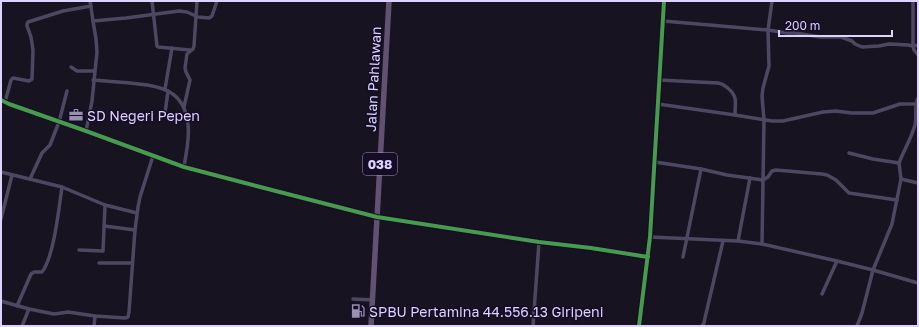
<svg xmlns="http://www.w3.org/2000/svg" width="919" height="327" font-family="'Golos Text',sans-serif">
<rect width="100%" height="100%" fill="#171320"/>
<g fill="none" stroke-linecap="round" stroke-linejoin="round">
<g stroke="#4d4861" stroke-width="3.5">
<polyline points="152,1 157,46 158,47 190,50"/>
<polyline points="772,1 768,30 787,33 795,33 820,37 841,37 852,41 855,44 862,47 879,46 889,44 908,45 913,46 918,45"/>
<polyline points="913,1 913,46 914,50 918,55"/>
<polyline points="93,21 126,18 179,11 187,12 198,17 209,18 212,16 217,1"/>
<polyline points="663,21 768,30 769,66 763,88 762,96 764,120 762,244"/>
<polyline points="71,67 77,71 94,71"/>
<path d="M93,80C106,81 118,82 130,83C160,86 184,89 188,124C190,138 186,153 184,167"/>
<path d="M659,80L718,83C724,84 733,91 735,98C736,103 735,109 735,115"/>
<polyline points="165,89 172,48"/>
<polyline points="1,100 9,104 86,131 184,167 268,189 377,217 539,242 591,248 648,257"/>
<polyline points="5,102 11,80 13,78 29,81 32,79 33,50 31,37 27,26 27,24 28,22 63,11 91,6"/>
<polyline points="658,104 735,115 772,121 783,121 823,112 836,111 851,113 873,113 900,104 916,104"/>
<polyline points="184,107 190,80 186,72 185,68 187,54 193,49 194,46 197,1"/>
<polyline points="165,113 168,91"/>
<polyline points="86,131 92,101 97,52 96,39 93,21 90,1"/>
<path d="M849,153L873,159L899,163C904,150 911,139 915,125C917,116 914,106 918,98"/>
<polyline points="655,162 701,169"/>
<polyline points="1,172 62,187 105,205 103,251 79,250"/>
<polyline points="30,179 42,153 50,145 59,122 67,91"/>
<polyline points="901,179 918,183"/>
<polyline points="105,205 137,213"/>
<polyline points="1,219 12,175"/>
<polyline points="104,226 135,230"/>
<polyline points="650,237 738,241 762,244 837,261 873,270 918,283"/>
<polyline points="738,241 750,178"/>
<polyline points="683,257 701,169 727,175 763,180 768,177 772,171 776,170 822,174 827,175 836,180 849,193 897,200"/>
<polyline points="99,263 132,263"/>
<polyline points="822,294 837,261"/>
<polyline points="353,299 373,300"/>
<polyline points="1,301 29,309 54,314 68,312 95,316 125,318 128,317 129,312 135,230 138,207 140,197 153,156"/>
<path d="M17,306L31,274L34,272H42C54,257 59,207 62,187"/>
<polyline points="22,326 29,309"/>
<polyline points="94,326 95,316"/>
<polyline points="533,326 539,242"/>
<polyline points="639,326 650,237 664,1"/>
<polyline points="702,326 704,323 705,318 723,241"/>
<polyline points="857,326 862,313 873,270 892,224 901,179 899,163"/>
</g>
<polyline stroke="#625272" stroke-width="5.5" points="371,326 389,1"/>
<defs>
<g id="cycleway">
<polyline points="1,100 9,104 86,131 184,167 268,189 377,217 539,242 591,248 648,257"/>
<polyline points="639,326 650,237 664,1"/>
</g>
</defs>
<use href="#cycleway" stroke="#150d26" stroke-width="6"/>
<use href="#cycleway" stroke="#469c4c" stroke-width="4"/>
</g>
<defs>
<symbol id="office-bare" viewBox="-9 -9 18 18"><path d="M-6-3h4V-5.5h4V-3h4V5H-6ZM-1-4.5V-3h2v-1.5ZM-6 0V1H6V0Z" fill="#988fb1" stroke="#150d26" stroke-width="2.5" paint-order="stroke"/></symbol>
<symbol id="fuel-bare" viewBox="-9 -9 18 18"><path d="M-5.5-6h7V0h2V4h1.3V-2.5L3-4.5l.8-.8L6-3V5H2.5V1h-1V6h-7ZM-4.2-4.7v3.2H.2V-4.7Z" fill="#988fb1" stroke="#150d26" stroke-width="2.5" paint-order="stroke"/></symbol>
</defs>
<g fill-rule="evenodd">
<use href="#office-bare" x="66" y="105" width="20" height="20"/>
<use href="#fuel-bare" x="348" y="301" width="20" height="20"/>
</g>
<g text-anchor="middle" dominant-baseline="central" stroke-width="3" stroke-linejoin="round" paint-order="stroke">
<rect fill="#150d26" stroke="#a297be" stroke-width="1" x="363" y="153" width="34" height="22" rx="3"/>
<g font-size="13" font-weight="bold" fill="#ded2ff">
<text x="380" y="164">038</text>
</g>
<g font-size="14" fill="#ded2ff" stroke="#150d26">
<text transform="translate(373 79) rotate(-87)">Jalan Pahlawan</text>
</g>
<g font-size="14" fill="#ded2ff" stroke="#150d26" text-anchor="start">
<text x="87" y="115">SD Negeri Pepen</text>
<text x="369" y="311">SPBU Pertamina 44.556.13 Giripeni</text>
</g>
</g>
<rect width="919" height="327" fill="none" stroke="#ded2ff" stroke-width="4"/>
<path d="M779 30v6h113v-6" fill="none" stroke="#ded2ff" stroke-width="2"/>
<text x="785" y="30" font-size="12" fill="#ded2ff" stroke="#150d26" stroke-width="3" paint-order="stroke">200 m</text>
</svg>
